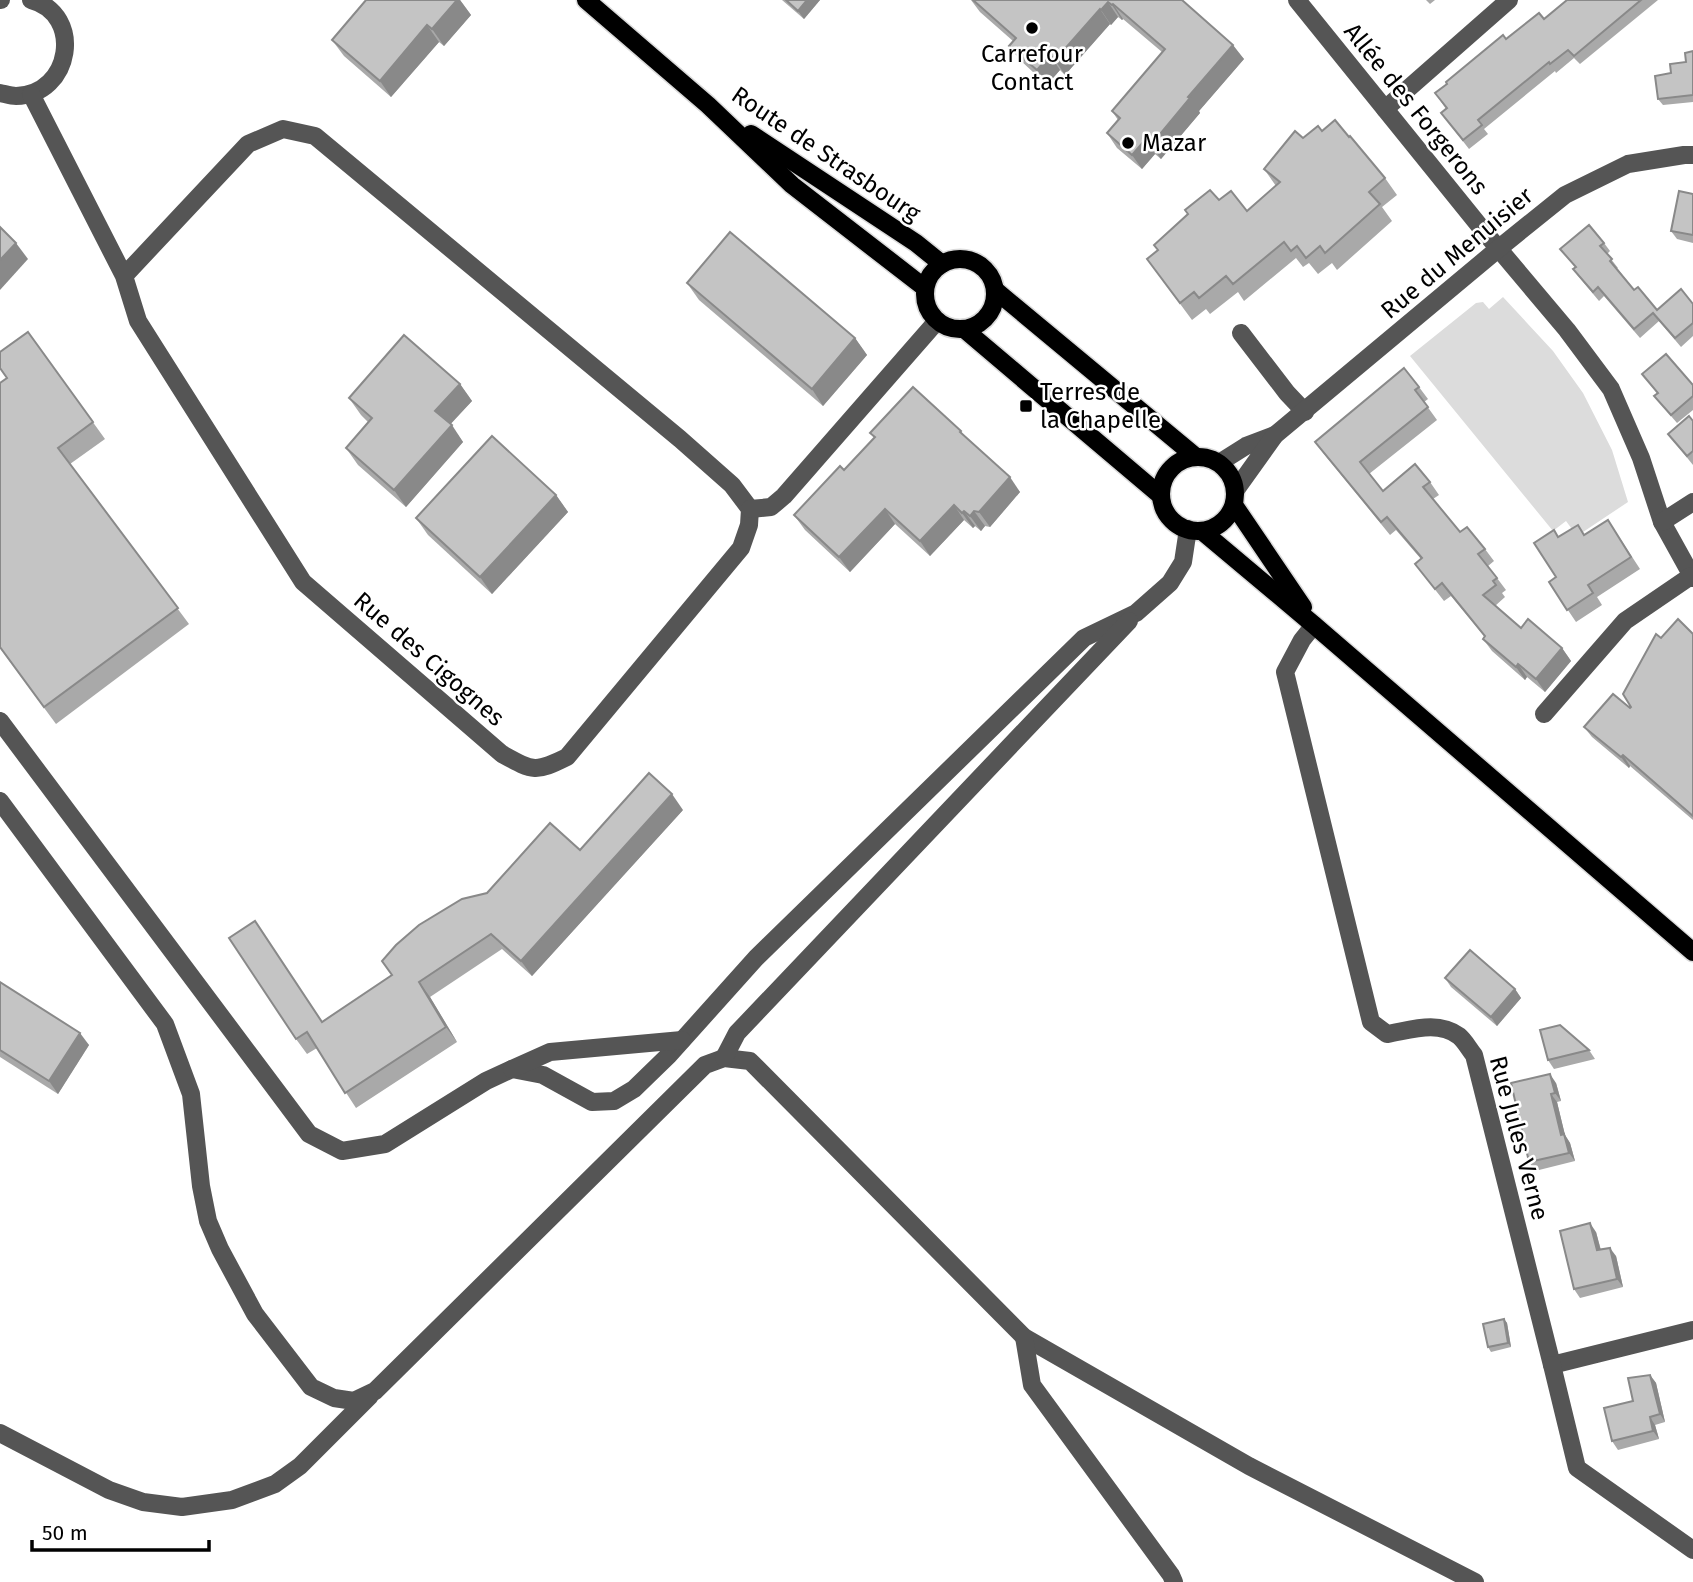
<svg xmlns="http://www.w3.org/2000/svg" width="1693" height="1582" font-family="'Fira Sans',sans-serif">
<rect width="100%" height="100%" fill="#fff"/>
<polygon fill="#dcdcdc" points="1503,297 1553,351 1583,393 1612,450 1628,502 1577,536 1566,521 1553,531 1410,356 1476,303 1483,302 1489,309"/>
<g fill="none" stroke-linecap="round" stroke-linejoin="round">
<defs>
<g id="major">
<polyline points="586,0 708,105 792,185 925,288"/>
<polyline points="751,134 916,243 942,264"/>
<circle cx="960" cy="294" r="35"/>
<polyline points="995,290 1196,457"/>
<polyline points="964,329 1161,496"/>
<circle cx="1198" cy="494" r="37"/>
<polyline points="1234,505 1303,607"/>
<polyline points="1202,531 1314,625 1693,952"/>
</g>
</defs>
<use href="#major" stroke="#dbdbdb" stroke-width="21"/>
<g stroke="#555" stroke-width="18">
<polyline points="0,0 1,0"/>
<polyline points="1297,0 1482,229 1567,330 1611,389 1641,458 1662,522 1693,578"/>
<path d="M0,93C5,94 11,96 16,96C72,95 84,14 31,0"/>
<path d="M31,94L124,276L138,321L303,582L502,754C533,771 535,773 567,757L741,548L749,525L750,509L732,485L680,439L315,136L283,129L248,144L124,276"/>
<polyline points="1385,109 1509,0"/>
<polyline points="1241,333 1287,393 1305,412"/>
<polyline points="1219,463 1246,446 1275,435"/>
<polyline points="1235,491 1275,435 1498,249 1565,195 1628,164 1684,155 1693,155"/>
<polyline points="750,509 771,507 784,496 937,321"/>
<polyline points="1662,522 1693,502"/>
<path d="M1314,625L1302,640L1285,672L1371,1022L1387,1034C1411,1030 1438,1020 1459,1036C1465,1041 1469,1049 1474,1055L1552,1365L1693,1330"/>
<polyline points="1544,714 1625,621 1691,576"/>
<polyline points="0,721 309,1134 342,1151 385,1144 486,1081 512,1069 543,1075 592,1102 614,1101 634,1089 669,1055 756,958 1084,638 1136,613 1170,583 1183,562 1188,529"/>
<polyline points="0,801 165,1024 191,1094 201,1186 208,1221 220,1249 255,1314 311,1387 334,1398 354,1401 375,1391 705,1065 724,1058 750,1061 1024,1337 1249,1466 1475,1582"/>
<polyline points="724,1058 737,1033 1129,621"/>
<polyline points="512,1069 550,1052 682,1040"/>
<polyline points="1024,1337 1032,1385 1171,1575 1174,1582"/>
<polyline points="1552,1365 1577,1468 1693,1550"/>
<polyline points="0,1433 109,1490 143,1502 182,1507 232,1500 275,1484 300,1466 370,1396"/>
</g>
<use href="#major" stroke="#000" stroke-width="18"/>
</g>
<g fill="#a9a9a9">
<polygon points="366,0 460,0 471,15 444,46 439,42 391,97 344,56 332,40"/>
<polygon points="782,0 820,0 804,19"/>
<polygon points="971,0 1182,0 1244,59 1199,111 1200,113 1161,159 1155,154 1142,169 1117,148 1107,133 1118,120 1112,111 1162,52 1123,19 1122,20 1118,17 1111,25 1110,24 1065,75 1060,70 1047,85 1020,60 1009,46 1013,41 980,12"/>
<polygon points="1426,0 1435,0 1430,4"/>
<polygon points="1567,0 1658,0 1580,64 1574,58 1556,73 1555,71 1484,129 1488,134 1469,149 1441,113 1446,109 1435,93 1506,39 1544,19"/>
<polygon points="1693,51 1693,102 1663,105 1658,99 1671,73 1686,62"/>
<polygon points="1322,131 1385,178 1397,195 1382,207 1392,221 1337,270 1332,263 1318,274 1309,263 1303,267 1296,258 1244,301 1238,292 1210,314 1206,309 1192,320 1147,259 1219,200 1247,211 1276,186 1264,169 1303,138"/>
<polygon points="1693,194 1693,243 1677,239 1671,231"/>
<polygon points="1604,243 1610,251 1607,254 1618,268 1617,268 1634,290 1657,310 1693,304 1693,336 1681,347 1659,321 1640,338 1604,296 1599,301 1579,277 1573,269 1575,267 1560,249"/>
<polygon points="687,283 855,338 867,355 823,406 699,300"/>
<polygon points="28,332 105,439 70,464 189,624 56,724 0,648 0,383 7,378"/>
<polygon points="1642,374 1693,385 1693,410 1677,423 1654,396 1657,393"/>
<polygon points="460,384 472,401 450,424 463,442 406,507 358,465 346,448 368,422 361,415 349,398"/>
<polygon points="1419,387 1428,399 1424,402 1437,420 1369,474 1383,491 1430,482 1439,495 1433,499 1460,532 1485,549 1494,561 1488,566 1506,590 1502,593 1505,597 1495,606 1521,628 1562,648 1571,661 1545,692 1527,677 1525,680 1492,651 1483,639 1485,637 1451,596 1444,601 1415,564 1421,559 1396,530 1390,535 1324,454 1315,442"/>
<polygon points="1693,421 1693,465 1668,434"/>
<polygon points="961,431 964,436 1020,492 990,527 985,526 981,531 975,526 973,528 964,520 930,556 895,524 850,572 805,530 794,515 844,470 874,438 870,433"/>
<polygon points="556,495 568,512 492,594 428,535 416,518"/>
<polygon points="1608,520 1640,569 1597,597 1602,605 1576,622 1549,582 1556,577 1558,537 1585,535"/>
<polygon points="1692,634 1693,634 1693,820 1630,766 1629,768 1592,737 1584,727 1631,707 1661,638"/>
<polygon points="683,810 532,976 502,949 430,997 457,1042 356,1108 317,1048 307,1054 296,1039 392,975 487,893 580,850"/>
<polygon points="1445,978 1515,989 1521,998 1497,1026 1451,987"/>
<polygon points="0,982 89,1045 58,1094 0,1057"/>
<polygon points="1589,1050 1595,1059 1554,1069 1548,1060"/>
<polygon points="1511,1083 1556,1083 1561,1101 1557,1102 1562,1123 1565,1135 1570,1143 1575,1161 1535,1171 1529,1162"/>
<polygon points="1596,1232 1601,1250 1616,1256 1623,1287 1580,1298 1574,1289"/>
<polygon points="1504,1319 1507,1323 1511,1347 1491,1352 1488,1347"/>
<polygon points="1650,1375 1656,1383 1665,1422 1655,1425 1659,1439 1618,1450 1612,1441 1633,1401"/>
</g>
<g fill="#898989">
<polygon points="457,0 460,0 471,15 444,46 432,29"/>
<polygon points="807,0 820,0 804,19 798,11"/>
<polygon points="1108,2 1118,17 1111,25 1101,10"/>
<polygon points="1113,4 1123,19 1122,20 1112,5"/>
<polygon points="1100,9 1110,24 1065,75 1055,60"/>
<polygon points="427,25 439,42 391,97 380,81"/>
<polygon points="1233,45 1244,59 1199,111 1200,113 1161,159 1151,145 1188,97"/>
<polygon points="1050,55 1060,70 1047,85 1037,70"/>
<polygon points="1145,140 1155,154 1142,169 1132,155"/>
<polygon points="16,243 28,259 0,290 0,260"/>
<polygon points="855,338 867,355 823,406 812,389"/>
<polygon points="460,384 472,401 447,428 435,411"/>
<polygon points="452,425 463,442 406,507 394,490"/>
<polygon points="1010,477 1020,492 990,527 979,512"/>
<polygon points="556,495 568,512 492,594 480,577"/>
<polygon points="954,505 964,520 930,556 920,541"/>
<polygon points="885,509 895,524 850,572 839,557"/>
<polygon points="964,511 975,526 973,528 962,513"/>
<polygon points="974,511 985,526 981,531 970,516"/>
<polygon points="1562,648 1571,661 1545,692 1536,679"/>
<polygon points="1518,664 1527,677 1525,680 1516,667"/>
<polygon points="1623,755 1630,766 1629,768 1621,757"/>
<polygon points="672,794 683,810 532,976 521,961"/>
<polygon points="419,982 430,997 457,1042 446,1027"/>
<polygon points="1515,989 1521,998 1497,1026 1491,1017"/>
<polygon points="80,1033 89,1045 58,1094 49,1081"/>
<polygon points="1550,1074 1556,1083 1561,1101 1555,1093"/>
<polygon points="1551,1094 1557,1102 1565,1135 1570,1143 1575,1161 1569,1153 1561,1135"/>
<polygon points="1590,1223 1596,1232 1603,1259 1597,1250"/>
<polygon points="1610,1248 1616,1256 1623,1287 1617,1279"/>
<polygon points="1504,1319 1507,1323 1511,1347 1508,1343"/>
<polygon points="1650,1375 1656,1383 1665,1422 1660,1414"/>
<polygon points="1650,1417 1655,1425 1659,1439 1653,1431"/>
</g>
<g fill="#c4c4c4" stroke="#898989" stroke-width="2">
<polygon points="366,0 457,0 432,29 427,25 380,81 332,40"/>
<polygon points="786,0 807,0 798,11"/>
<polygon points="973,0 1182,0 1233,45 1188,97 1190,98 1151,145 1145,140 1132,155 1107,133 1120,118 1112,111 1165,49 1113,4 1112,5 1108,2 1101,10 1100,9 1055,60 1050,55 1037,70 1009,46 1016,38"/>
<polygon points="1567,0 1641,0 1574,56 1568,50 1550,64 1549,62 1478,120 1482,125 1463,140 1441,113 1447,108 1435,93 1447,84 1446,82 1503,35 1506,39 1539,13 1544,19"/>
<polygon points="1693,51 1693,95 1658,99 1655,76 1671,73 1670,64 1686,62 1685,53"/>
<polygon points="1335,120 1349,137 1350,136 1385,178 1369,192 1380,204 1325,253 1320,246 1306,258 1297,246 1291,251 1284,242 1233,284 1226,276 1199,298 1194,292 1180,303 1147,259 1158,250 1154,245 1188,214 1185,210 1210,190 1219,200 1231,191 1247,211 1280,182 1264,169 1295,131 1303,138 1318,126 1322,131"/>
<polygon points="1679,191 1693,194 1693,235 1671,231"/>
<polygon points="1589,225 1604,243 1600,246 1612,259 1610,261 1634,290 1638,287 1657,310 1681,289 1693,304 1693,323 1675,338 1653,313 1634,329 1598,287 1593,292 1573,269 1576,267 1560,249"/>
<polygon points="0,227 16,243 0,260"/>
<polygon points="730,232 855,338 812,389 687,283"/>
<polygon points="28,332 93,422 58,448 178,608 44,707 0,647 0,383 7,378 0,368 0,352"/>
<polygon points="404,335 460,384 435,411 452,425 394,490 346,448 372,418 349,398"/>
<polygon points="1666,354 1693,385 1693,396 1671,415 1654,396 1658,393 1642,374"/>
<polygon points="1404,368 1419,387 1415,390 1428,407 1360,462 1383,491 1415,464 1430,482 1423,487 1460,532 1467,527 1485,549 1478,554 1497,578 1493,581 1496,585 1483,595 1521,628 1528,619 1562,648 1536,679 1518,664 1516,667 1483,639 1485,636 1442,583 1435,589 1415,564 1422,558 1387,517 1381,522 1315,442"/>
<polygon points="913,387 961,431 960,432 1010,477 979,512 974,511 970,516 964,511 962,513 954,505 920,541 885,509 839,557 794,515 840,466 844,470 875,437 870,433"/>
<polygon points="1689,416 1693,421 1693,451 1687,456 1668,434"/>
<polygon points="492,436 556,495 480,577 416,518"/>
<polygon points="1608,520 1631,557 1588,585 1593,593 1567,610 1549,582 1556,577 1534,543 1554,530 1558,537 1578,525 1584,535"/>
<polygon points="1678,619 1693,634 1693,816 1623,755 1621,757 1584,727 1613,694 1630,708 1631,707 1623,694 1656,634 1661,638"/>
<polygon points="649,773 672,794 521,961 491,934 419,982 446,1027 345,1093 307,1032 296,1039 229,938 255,921 322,1022 392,975 382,961 396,945 419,925 462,899 487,893 550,823 580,850"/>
<polygon points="1470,950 1515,989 1491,1017 1445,978"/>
<polygon points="0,982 80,1033 49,1081 0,1050"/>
<polygon points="1560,1025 1589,1050 1548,1060 1540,1030"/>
<polygon points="1550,1074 1555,1093 1551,1094 1556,1114 1561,1135 1564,1134 1569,1153 1529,1162 1511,1083"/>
<polygon points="1590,1223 1597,1250 1610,1248 1617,1279 1574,1289 1560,1231"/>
<polygon points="1504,1319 1508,1343 1488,1347 1483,1324"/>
<polygon points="1650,1375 1660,1414 1650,1417 1653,1431 1612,1441 1604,1408 1633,1401 1628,1378"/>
</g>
<g fill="#000" stroke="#fff" stroke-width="2.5">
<circle cx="1032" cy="28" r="7"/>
<circle cx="1128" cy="143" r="7"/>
<rect x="1019" y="399" width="14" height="14" rx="3.5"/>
</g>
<g text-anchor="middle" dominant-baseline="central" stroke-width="5" stroke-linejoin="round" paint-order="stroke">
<g font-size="24" fill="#000" stroke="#fff" text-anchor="start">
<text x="1032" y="54" text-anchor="middle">Carrefour<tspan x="1032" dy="28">Contact</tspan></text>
<text x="1142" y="143">Mazar</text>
<text x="1040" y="392">Terres de<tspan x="1040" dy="28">la Chapelle</tspan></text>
</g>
<g font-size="24" fill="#000" stroke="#fff">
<text transform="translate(1416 109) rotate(51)">Allée des Forgerons</text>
<text transform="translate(826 154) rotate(34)">Route de Strasbourg</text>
<text transform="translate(1457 253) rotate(-40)">Rue du Menuisier</text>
<text transform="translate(429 659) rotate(41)">Rue des Cigognes</text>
<text transform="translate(1519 1138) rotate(75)">Rue Jules Verne</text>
</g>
</g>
<path d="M32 1540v10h177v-10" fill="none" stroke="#000000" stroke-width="3.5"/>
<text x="42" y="1540" font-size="21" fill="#000000" stroke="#ffffff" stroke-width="5" paint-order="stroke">50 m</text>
</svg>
